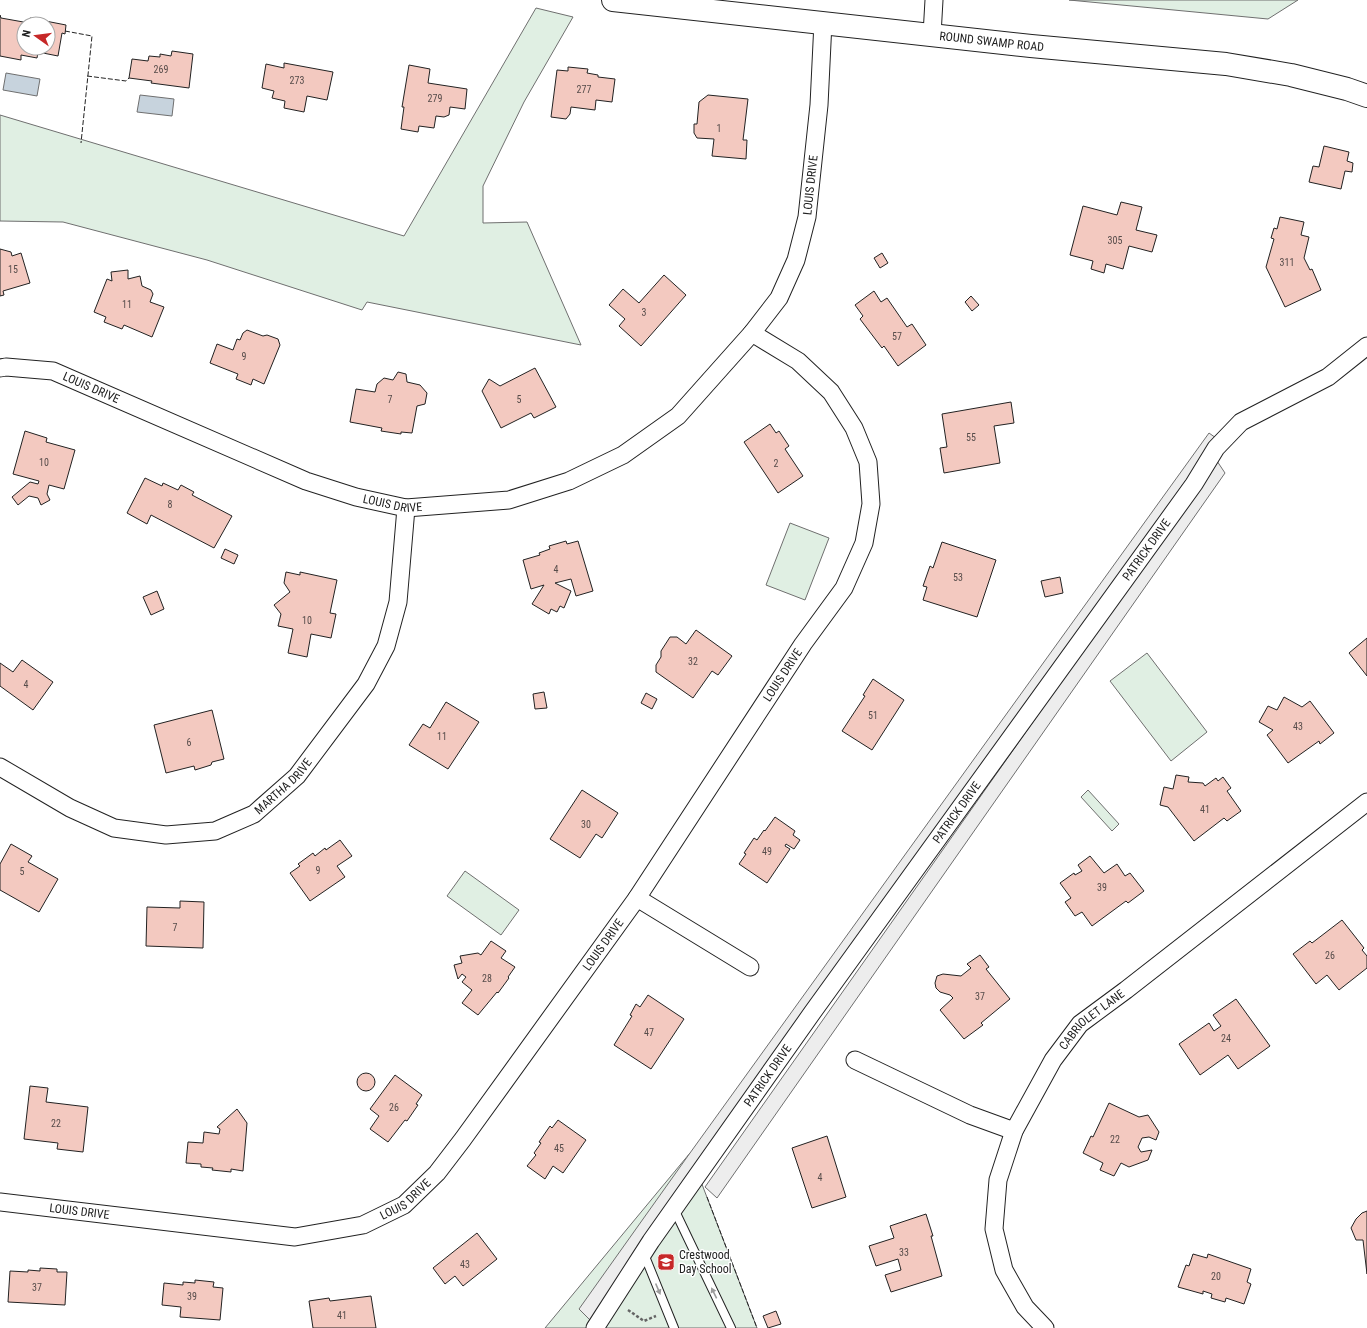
<svg xmlns="http://www.w3.org/2000/svg" width="1367" height="1328" font-family="'Roboto Condensed',sans-serif">
<rect width="100%" height="100%" fill="#fff"/>
<g fill="#e0efe3" stroke="#6f6f6f">
<polygon points="1069,0 1298,0 1268,19"/>
<polygon points="536,8 573,17 524,102 483,186 483,223 527,222 581,345 367,302 362,310 207,260 63,222 0,221 0,115 404,236"/>
<polygon points="790,523 829,538 805,600 766,585"/>
<polygon points="1147,653 1207,732 1171,761 1110,681"/>
<polygon points="1088,790 1119,824 1112,831 1081,797"/>
<polygon points="465,871 519,910 501,935 447,896"/>
<polygon points="690,1153 757,1328 545,1328"/>
</g>
<g fill="#ededed" stroke="#6f6f6f">
<polygon points="1209,433 1216,438 590,1320 579,1309 690,1153"/>
<polygon points="1217,461 1225,473 717,1198 705,1187"/>
</g>
<g fill="#c7d3dd" stroke="#6f6f6f">
<polygon points="6,73 40,79 37,96 3,90"/>
<polygon points="140,95 174,99 172,116 137,112"/>
</g>
<g fill="#f3c9c0" stroke="#222" fill-rule="evenodd">
<path d="M0,15L1,18L29,23L30,18L66,25L65,34L62,33L58,56L38,52L37,58L21,55V60L0,56ZM24,24H48V48H24Z"/>
<polygon points="172,51 193,54 189,88 151,83 152,81 129,78 132,59 148,61 149,56 160,57 160,54 171,56"/>
<polygon points="284,63 333,72 327,100 307,96 304,112 284,108 285,101 272,98 274,91 262,88 266,64 284,68"/>
<polygon points="409,65 430,69 428,83 467,89 465,109 450,107 449,115 444,117 436,116 434,128 419,126 418,132 401,129 404,107 402,107"/>
<polygon points="568,67 588,69 587,73 598,75 598,77 615,79 612,102 596,100 595,110 571,107 570,114 566,119 551,117 557,70 568,71"/>
<polygon points="708,95 748,99 743,140 747,140 746,159 712,156 714,139 697,138 694,133 694,124 697,124 699,102"/>
<polygon points="1324,146 1349,152 1347,161 1353,163 1352,172 1345,171 1341,189 1309,182 1313,166 1319,167"/>
<polygon points="1121,202 1142,207 1136,230 1157,235 1152,252 1129,246 1123,269 1106,264 1104,273 1091,269 1093,261 1070,255 1083,206 1117,215"/>
<polygon points="1280,217 1304,222 1301,235 1309,237 1304,258 1310,270 1312,269 1321,290 1285,307 1266,267 1274,239 1271,238 1274,228 1277,229"/>
<polygon points="0,249 11,252 12,256 21,253 30,283 3,291 4,295 0,296"/>
<polygon points="882,253 888,263 880,268 874,258"/>
<polygon points="128,270 128,279 140,276 142,286 151,290 153,294 150,302 164,307 152,337 124,325 122,329 104,322 106,317 94,312 107,279 112,281 111,272"/>
<polygon points="664,275 686,295 641,346 619,326 625,319 609,305 623,289 639,303"/>
<polygon points="874,291 881,302 887,298 907,327 912,324 926,345 898,366 884,346 882,348 860,319 863,316 855,305"/>
<polygon points="971,296 979,305 972,311 965,302"/>
<polygon points="247,330 263,336 267,335 278,339 280,345 264,384 253,379 251,385 236,379 238,374 210,363 217,344 233,350 237,339 240,340 243,333"/>
<polygon points="535,368 556,407 534,418 531,413 501,428 482,391 489,379 500,386"/>
<polygon points="398,372 406,374 407,382 420,385 427,393 425,404 417,406 412,433 401,432 401,434 381,431 382,428 350,422 356,389 375,392 377,384 384,378 393,380"/>
<polygon points="1011,402 1014,423 994,426 1000,463 944,473 940,448 947,447 942,414"/>
<polygon points="770,424 776,433 779,431 789,446 785,449 803,476 778,493 744,442"/>
<polygon points="25,431 47,438 46,442 75,450 64,489 49,485 47,494 50,500 41,505 38,498 29,496 18,505 12,497 30,482 38,484 39,481 13,474"/>
<polygon points="145,478 162,486 163,483 178,490 181,485 194,492 192,495 232,516 214,548 151,515 147,524 127,513"/>
<polygon points="566,541 567,544 578,541 593,591 576,596 571,579 555,583 571,591 564,608 560,606 557,612 551,609 549,614 532,604 544,585 531,589 523,560 540,555 539,553 550,549 549,546"/>
<polygon points="942,542 996,560 977,617 923,600 927,587 923,586 930,566 933,568"/>
<polygon points="225,549 238,555 234,564 221,558"/>
<polygon points="286,572 300,575 300,572 337,580 330,613 336,614 331,638 311,634 307,657 288,653 293,629 278,626 281,614 274,605 290,592 284,583"/>
<polygon points="1060,577 1063,593 1045,597 1041,581"/>
<polygon points="157,591 164,609 151,615 143,597"/>
<polygon points="696,630 732,656 718,675 712,671 693,698 656,672 656,665 661,657 661,651 670,637 677,637 686,644"/>
<polygon points="1367,638 1367,676 1349,653"/>
<polygon points="22,660 53,682 33,710 0,686 0,663 13,672"/>
<polygon points="873,679 904,700 872,750 842,731 865,696 863,695"/>
<polygon points="544,692 547,708 535,709 533,694"/>
<polygon points="646,693 657,699 652,709 641,703"/>
<polygon points="1284,697 1302,707 1310,701 1334,733 1320,744 1319,741 1288,763 1267,735 1273,730 1259,722 1268,706 1277,710"/>
<polygon points="446,702 479,722 448,769 409,745 423,724 430,728"/>
<polygon points="212,710 224,759 212,762 211,765 195,770 194,766 166,773 154,725"/>
<polygon points="1176,775 1189,777 1188,782 1203,783 1205,786 1216,778 1218,781 1223,777 1231,788 1227,791 1241,811 1227,821 1224,818 1194,841 1168,807 1160,805 1164,787 1173,789"/>
<polygon points="582,790 618,813 602,838 596,834 580,858 550,839"/>
<polygon points="775,817 795,831 793,835 800,840 794,849 786,844 785,846 790,849 767,883 739,864 746,854 744,853 754,838 757,840 764,830 765,831"/>
<polygon points="340,840 352,856 337,866 345,877 310,901 290,873 300,866 298,864 313,853 315,856 325,848 326,850"/>
<polygon points="11,844 32,856 28,862 58,879 39,912 0,890 0,864"/>
<polygon points="1090,856 1104,873 1117,864 1125,876 1130,873 1144,891 1128,903 1126,901 1092,926 1082,912 1075,916 1065,902 1071,898 1060,883 1074,873 1075,875 1082,871 1078,865"/>
<polygon points="180,901 204,902 203,948 146,946 147,907 180,908"/>
<polygon points="1342,920 1364,948 1362,950 1367,956 1367,968 1339,990 1327,975 1316,984 1293,954 1310,941 1312,943"/>
<polygon points="491,941 506,951 501,958 515,967 508,977 509,978 498,993 497,992 478,1015 462,1003 472,990 462,982 466,977 462,974 458,979 454,965 462,963 460,956 478,953 481,955"/>
<polygon points="980,955 989,967 986,969 1010,999 981,1023 983,1025 964,1039 940,1010 953,998 950,995 940,992 936,988 935,983 937,976 943,974 961,976 971,968 967,964"/>
<polygon points="648,995 684,1019 651,1069 614,1045 632,1016 630,1015 636,1004 640,1007"/>
<polygon points="1236,999 1270,1046 1238,1069 1228,1055 1200,1075 1179,1044 1209,1023 1214,1031 1221,1026 1213,1015"/>
<circle cx="366" cy="1082" r="9"/>
<polygon points="395,1075 422,1095 416,1104 418,1105 407,1121 405,1120 388,1142 370,1129 379,1116 370,1109"/>
<polygon points="30,1086 48,1088 46,1102 88,1107 83,1152 57,1149 58,1143 24,1139"/>
<polygon points="1109,1103 1139,1117 1148,1115 1159,1132 1156,1140 1149,1137 1142,1138 1138,1147 1141,1152 1152,1150 1148,1160 1129,1167 1121,1163 1114,1176 1100,1170 1103,1163 1083,1153 1091,1136 1093,1137"/>
<polygon points="237,1109 247,1123 243,1171 231,1169 231,1172 212,1170 213,1168 201,1167 201,1164 186,1163 188,1142 203,1143 204,1132 219,1134 220,1129 217,1127"/>
<polygon points="558,1120 586,1140 563,1173 553,1166 545,1179 527,1166 536,1155 534,1153 541,1143 539,1142 550,1126 552,1128"/>
<polygon points="827,1136 846,1197 812,1208 792,1148"/>
<polygon points="1367,1211 1367,1274 1363,1240 1356,1240 1351,1228 1356,1219 1362,1213"/>
<polygon points="926,1214 933,1236 931,1236 942,1276 891,1292 885,1275 901,1270 898,1259 876,1266 869,1246 894,1238 890,1226"/>
<polygon points="477,1233 497,1259 463,1286 455,1276 445,1284 433,1268"/>
<polygon points="1193,1254 1207,1258 1208,1254 1251,1269 1247,1282 1251,1284 1244,1304 1226,1298 1225,1302 1211,1298 1212,1294 1203,1291 1203,1294 1178,1287 1186,1265 1189,1266"/>
<polygon points="40,1268 57,1269 57,1272 67,1272 65,1305 8,1302 10,1271 28,1272 28,1270 40,1271"/>
<polygon points="195,1280 214,1282 213,1287 223,1288 220,1320 180,1317 181,1307 162,1305 164,1283 183,1285 183,1282 195,1283"/>
<polygon points="371,1296 376,1328 313,1328 309,1301 329,1298 330,1301"/>
<polygon points="776,1311 781,1324 768,1328 763,1316"/>
</g>
<g fill="none" stroke-linecap="round" stroke-linejoin="round">
<defs>
<g id="lane">
<polyline points="674,1209 731,1328"/>
<polyline points="644,1254 674,1328"/>
</g>
<g id="street">
<polyline points="932,35 934,0"/>
<path id="s1" d="M0,368L6,367L53,371L306,481L356,497L406,508L509,500L569,481L623,455L678,416L752,333L779,298L796,260L807,217L819,105L823,22"/>
<path id="s2" d="M0,767L70,808L114,828L166,835L215,831L254,814L297,776L366,684L386,646L398,602L406,508"/>
<polyline points="637,898 750,967"/>
<polyline points="855,1060 970,1115 1014,1131"/>
<path id="s3" d="M0,1202L295,1237L363,1225L404,1205L437,1173L463,1139L637,898L803,644L844,588L864,543L871,504L868,462L854,428L831,392L798,361L752,333"/>
<path id="s4" d="M595,1328L651,1241L812,1013L1194,484L1216,448L1241,422L1328,377L1367,346"/>
<path id="s5" d="M1045,1328L1025,1307L1004,1270L994,1229L998,1180L1014,1131L1053,1060L1080,1024L1126,990L1367,802"/>
</g>
<g id="secondary">
<path id="s6" d="M613,0L1031,46L1226,64L1291,75L1347,89L1367,96"/>
</g>
</defs>
<use href="#lane" stroke="#222" stroke-width="10"/>
<use href="#street" stroke="#222" stroke-width="19"/>
<use href="#secondary" stroke="#222" stroke-width="24"/>
<polyline stroke="#646464" stroke-width="2.5" stroke-dasharray="3 2" stroke-linecap="butt" points="628,1310 644,1321 656,1316"/>
<use href="#lane" stroke="#fff" stroke-width="8"/>
<use href="#street" stroke="#fff" stroke-width="17"/>
<use href="#secondary" stroke="#fff" stroke-width="22"/>
<g stroke="#222" stroke-width="1" stroke-dasharray="5 2" stroke-linecap="butt">
<polyline points="65,31 92,36 81,143"/>
<polyline points="87,76 126,81 129,78"/>
<polyline points="707,1197 757,1328"/>
</g>
</g>
<defs><path id="oneway-solid" d="M-6-.8H1V-3.2L6.5 0L1 3.2V.8H-6Z"/></defs>
<g fill="#9c9c9c">
<use href="#oneway-solid" transform="translate(658 1289) rotate(67)"/>
<use href="#oneway-solid" transform="translate(714 1293) rotate(-116)"/>
</g>
<defs>
<symbol id="school-square" viewBox="-11 -11 22 22"><rect x="-9" y="-9" width="18" height="18" rx="4" fill="#c62828" stroke="#fff"/><path d="M0-5L7-2L0 1L-7-2ZM-4 1L0 2.5L4 1V4Q0 6-4 4Z" fill="#fff"/></symbol>
</defs>
<g fill-rule="evenodd">
<use href="#school-square" x="656" y="1252" width="20" height="20"/>
</g>
<g text-anchor="middle" dominant-baseline="central" stroke-width="3" stroke-linejoin="round" paint-order="stroke">
<g font-size="10" fill="#564c4a">
<text x="161" y="69">269</text>
<text x="297" y="80">273</text>
<text x="584" y="89">277</text>
<text x="435" y="98">279</text>
<text x="719" y="128">1</text>
<text x="1115" y="240">305</text>
<text x="1287" y="262">311</text>
<text x="13" y="269">15</text>
<text x="127" y="304">11</text>
<text x="644" y="312">3</text>
<text x="897" y="336">57</text>
<text x="244" y="356">9</text>
<text x="390" y="399">7</text>
<text x="519" y="399">5</text>
<text x="971" y="437">55</text>
<text x="44" y="462">10</text>
<text x="776" y="463">2</text>
<text x="170" y="504">8</text>
<text x="556" y="569">4</text>
<text x="958" y="577">53</text>
<text x="307" y="620">10</text>
<text x="693" y="661">32</text>
<text x="26" y="684">4</text>
<text x="873" y="715">51</text>
<text x="1298" y="726">43</text>
<text x="442" y="736">11</text>
<text x="189" y="742">6</text>
<text x="1205" y="809">41</text>
<text x="586" y="824">30</text>
<text x="767" y="851">49</text>
<text x="318" y="870">9</text>
<text x="22" y="871">5</text>
<text x="1102" y="887">39</text>
<text x="175" y="927">7</text>
<text x="1330" y="955">26</text>
<text x="487" y="978">28</text>
<text x="980" y="996">37</text>
<text x="649" y="1032">47</text>
<text x="1226" y="1038">24</text>
<text x="394" y="1107">26</text>
<text x="56" y="1123">22</text>
<text x="1115" y="1139">22</text>
<text x="559" y="1148">45</text>
<text x="820" y="1177">4</text>
<text x="904" y="1252">33</text>
<text x="465" y="1264">43</text>
<text x="1216" y="1276">20</text>
<text x="37" y="1287">37</text>
<text x="192" y="1296">39</text>
<text x="342" y="1315">41</text>
</g>
<g font-size="12" fill="#222" stroke="#fff">
<text stroke="none"><textPath href="#s6" startOffset="381">ROUND SWAMP ROAD</textPath></text>
<text stroke="none"><textPath href="#s1" startOffset="1000">LOUIS DRIVE</textPath></text>
<text stroke="none"><textPath href="#s1" startOffset="95">LOUIS DRIVE</textPath></text>
<text stroke="none"><textPath href="#s1" startOffset="419">LOUIS DRIVE</textPath></text>
<text stroke="none"><textPath href="#s4" startOffset="954">PATRICK DRIVE</textPath></text>
<text stroke="none"><textPath href="#s3" startOffset="1064">LOUIS DRIVE</textPath></text>
<text stroke="none"><textPath href="#s2" startOffset="314">MARTHA DRIVE</textPath></text>
<text stroke="none"><textPath href="#s4" startOffset="630">PATRICK DRIVE</textPath></text>
<text stroke="none"><textPath href="#s3" startOffset="740">LOUIS DRIVE</textPath></text>
<text stroke="none"><textPath href="#s5" startOffset="352">CABRIOLET LANE</textPath></text>
<text stroke="none"><textPath href="#s4" startOffset="306">PATRICK DRIVE</textPath></text>
<text stroke="none"><textPath href="#s3" startOffset="416">LOUIS DRIVE</textPath></text>
<text stroke="none"><textPath href="#s3" startOffset="80">LOUIS DRIVE</textPath></text>
</g>
<g font-size="12" fill="#222" stroke="#fff" text-anchor="start">
<text x="679" y="1255">Crestwood<tspan x="679" dy="14">Day School</tspan></text>
</g>
</g>
<g transform="translate(36 36) rotate(284)"><circle r="19" fill="#ffffff" stroke="#a7a7a7"/>
<path d="M0-3L7 15L0 10L-7 15Z" fill="#c62828"/>
<text y="-6" font-size="11" font-weight="bold" text-anchor="middle" fill="#222222">N</text>
</g>
</svg>
